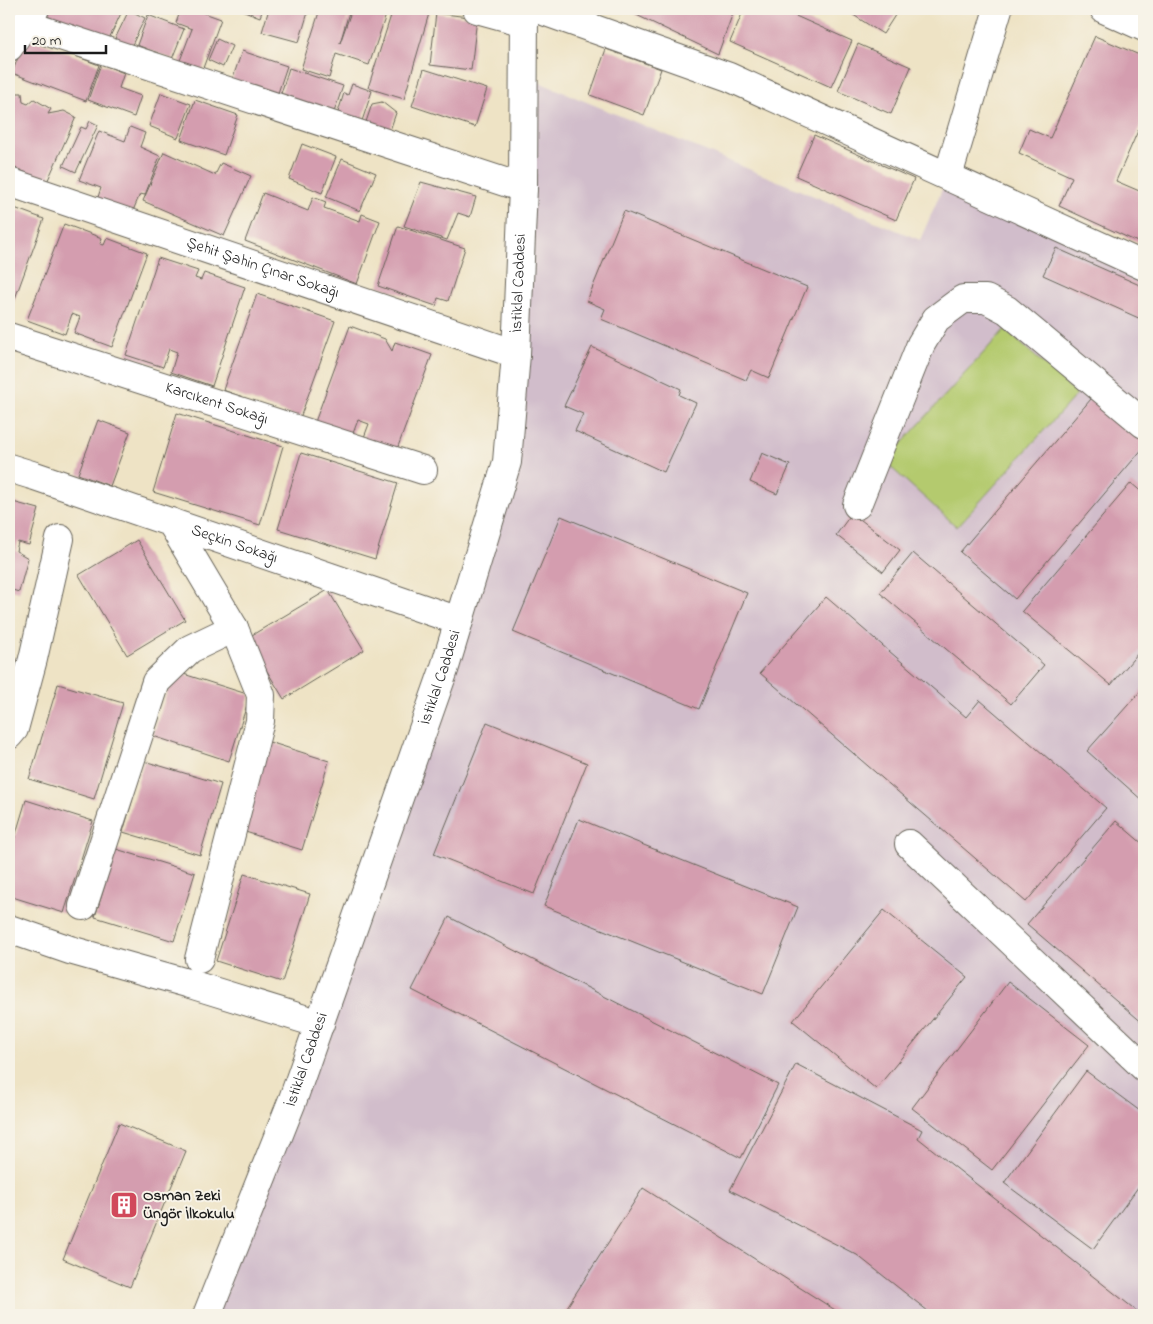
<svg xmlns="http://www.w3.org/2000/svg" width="1153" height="1324" font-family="'Indie Flower',sans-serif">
<rect width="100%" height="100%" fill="#f7f3e8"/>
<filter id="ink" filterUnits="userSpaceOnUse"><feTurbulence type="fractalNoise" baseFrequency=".02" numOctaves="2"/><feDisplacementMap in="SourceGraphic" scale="10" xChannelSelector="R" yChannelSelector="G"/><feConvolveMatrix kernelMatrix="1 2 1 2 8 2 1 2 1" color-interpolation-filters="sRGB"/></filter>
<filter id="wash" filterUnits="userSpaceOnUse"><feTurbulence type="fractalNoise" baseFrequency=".0096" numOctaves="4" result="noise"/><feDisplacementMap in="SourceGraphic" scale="20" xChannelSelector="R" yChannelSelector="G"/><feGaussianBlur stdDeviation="1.12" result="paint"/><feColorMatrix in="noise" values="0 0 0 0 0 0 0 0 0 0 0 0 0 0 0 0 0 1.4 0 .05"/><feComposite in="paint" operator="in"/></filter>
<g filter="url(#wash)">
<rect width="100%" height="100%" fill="#eee3c5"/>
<polygon fill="#d1bdcb" points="524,76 920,240 948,176 1144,266 1144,1315 207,1315 507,462"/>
<polygon fill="#b4ca6e" stroke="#687345" points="1005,329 1077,394 957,527 885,462"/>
<g id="blocks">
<g fill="#d49daf">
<polygon points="50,9 123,9 107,43 47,16"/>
<polygon points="181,9 193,9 221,19 199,79 176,71 192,29 176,23"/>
<polygon points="239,9 263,9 260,17"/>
<polygon points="269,9 309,9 299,42 262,32"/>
<polygon points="320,9 350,9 340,43 352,9 388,9 369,65 336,54 329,78 301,69"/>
<polygon points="393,9 430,10 404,99 368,88"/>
<polygon points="627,9 732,9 734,10 718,54 626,10"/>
<polygon points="744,9 780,9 852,41 831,87 730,42"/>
<polygon points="844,9 899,9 883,34"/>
<polygon points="129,10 145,18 129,51 113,43"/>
<polygon points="436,13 477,18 471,70 430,65"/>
<polygon points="148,15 184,29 172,59 137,45"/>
<polygon points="1095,36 1144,57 1144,117 1116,181 1144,193 1144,245 1059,206 1072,177 1019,153 1029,129 1050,138"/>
<polygon points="26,37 99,65 86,101 12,73"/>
<polygon points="217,39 232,46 223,67 208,60"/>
<polygon points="858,44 911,67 891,114 838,91"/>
<polygon points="606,49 661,69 644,115 590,95"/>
<polygon points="242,51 287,66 275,102 230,86"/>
<polygon points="101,64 124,73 119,88 141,96 134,117 88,100"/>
<polygon points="289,68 343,86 331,121 278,103"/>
<polygon points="424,69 487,89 475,127 412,106"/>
<polygon points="352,84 372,91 359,130 335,122 344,93 348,95"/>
<polygon points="9,93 22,93 23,102 28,104 34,99 51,109 48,114 64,111 76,117 47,182 9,165"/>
<polygon points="161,93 191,104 178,138 149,126"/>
<polygon points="195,100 238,115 224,155 181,140"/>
<polygon points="382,102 396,113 387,139 363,131 372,104"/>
<polygon points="90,121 98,125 76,172 63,166 81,127 86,129"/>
<polygon points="130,127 145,133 140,147 160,156 145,195 140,194 132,213 97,200 101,188 79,180 99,131 125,141"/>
<polygon points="814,135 914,179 896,220 796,176"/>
<polygon points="302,144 336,157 322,193 289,179"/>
<polygon points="164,152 215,175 221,163 251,176 224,236 143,201"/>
<polygon points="342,159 376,173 360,211 326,197"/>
<polygon points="421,182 476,197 470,217 458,213 447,240 404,226"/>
<polygon points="263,193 308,211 313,197 326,202 324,208 360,221 362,214 380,221 357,284 245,241"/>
<polygon points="9,206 44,219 9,315"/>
<polygon points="624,211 807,287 769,378 751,370 746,380 601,319 605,309 587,301"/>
<polygon points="64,224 102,238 100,244 104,245 107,238 147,253 112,347 74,333 80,317 72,314 65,334 27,320"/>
<polygon points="398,226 465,248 448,301 438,298 436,306 378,286"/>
<polygon points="1056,248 1144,287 1143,320 1043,275"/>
<polygon points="158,258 198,271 195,278 201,280 204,273 245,287 212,386 171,372 177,352 169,349 163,367 126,355"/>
<polygon points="257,294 335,321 300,418 223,390"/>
<polygon points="350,326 385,339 392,351 395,342 432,355 396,452 363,440 369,424 358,420 352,436 315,422"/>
<polygon points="592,347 681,389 679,395 696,403 664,472 575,431 583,414 564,406"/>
<polygon points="1097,392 1144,434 1144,447 1015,599 960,552"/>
<polygon points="177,413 283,446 260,525 153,492"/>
<polygon points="98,420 130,432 110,486 78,474"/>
<polygon points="301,453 398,483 375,559 278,529"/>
<polygon points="762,453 790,465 777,494 750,482"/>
<polygon points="1131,483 1144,494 1144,646 1111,685 1022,611"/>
<polygon points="9,501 39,509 29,545 18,542 16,551 28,558 19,592 9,589"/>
<polygon points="852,513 900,550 883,572 836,535"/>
<polygon points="561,516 747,593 699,709 513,632"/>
<polygon points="137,540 185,620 127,655 79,575"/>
<polygon points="913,553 1044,665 1011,704 880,593"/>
<polygon points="328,590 364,650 284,699 247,638"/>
<polygon points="826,597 966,717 980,700 1106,808 1026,902 760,673"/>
<polygon points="174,671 250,695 229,761 153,736"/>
<polygon points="58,684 123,703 94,799 29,779"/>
<polygon points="1144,687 1144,802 1087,751"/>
<polygon points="487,722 587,763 534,894 434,854"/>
<polygon points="263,740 329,761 302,850 236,829"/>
<polygon points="144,761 221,784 200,855 123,832"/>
<polygon points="26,800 93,821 64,913 9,896 9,857"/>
<polygon points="579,819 798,907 763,994 544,906"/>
<polygon points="1116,821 1144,845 1144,1024 1027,924"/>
<polygon points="116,849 195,873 174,941 95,917"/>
<polygon points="244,874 310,894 282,982 216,961"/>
<polygon points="884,910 967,977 876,1089 793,1021"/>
<polygon points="449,917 778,1085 741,1158 412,990"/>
<polygon points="1008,982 1089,1045 992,1170 912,1108"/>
<polygon points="796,1064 922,1130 918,1138 1142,1315 933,1315 857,1255 730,1190"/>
<polygon points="1086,1071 1144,1114 1144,1179 1093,1249 1004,1183"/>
<polygon points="119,1123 186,1151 130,1287 63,1259"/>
<polygon points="643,1188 843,1315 562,1315"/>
</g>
</g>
</g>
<g filter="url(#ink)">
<use href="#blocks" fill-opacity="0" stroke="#666257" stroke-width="1"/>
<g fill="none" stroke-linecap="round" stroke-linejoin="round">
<defs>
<g id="minor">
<polyline points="477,9 524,22"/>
<polyline points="538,9 729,77 1144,266"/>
<polyline points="1104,9 1144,27"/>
<polyline points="24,24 523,188"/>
<polyline points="9,47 35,9"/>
<polyline points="948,176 998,9"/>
<path id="s1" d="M9,182L516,354"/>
<path id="s2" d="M9,337L423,470"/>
<path id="s3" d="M9,468L35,476L459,621"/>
<polyline points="857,505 921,344 936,319 963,299 986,299 1007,310 1144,424"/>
<polyline points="171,522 234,628 261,695 260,721 199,959"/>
<polyline points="9,735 14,729 33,659 60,539"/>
<polyline points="909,844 1144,1067"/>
<polyline points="83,906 156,682 190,649 234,628"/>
<polyline points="9,929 70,950 187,983 320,1024"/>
<path id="s4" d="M207,1315L293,1099L445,667L507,462L516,354L523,188L524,9"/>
</g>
</defs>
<use href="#minor" stroke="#666257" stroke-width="30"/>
<use href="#minor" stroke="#fff" stroke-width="28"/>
</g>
</g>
<defs>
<symbol id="building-square" viewBox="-11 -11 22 22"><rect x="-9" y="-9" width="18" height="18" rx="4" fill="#d1495b" stroke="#f7f3e8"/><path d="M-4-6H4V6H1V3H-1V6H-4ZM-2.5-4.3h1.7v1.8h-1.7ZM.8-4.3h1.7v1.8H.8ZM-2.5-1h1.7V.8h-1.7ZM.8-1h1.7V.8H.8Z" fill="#fff"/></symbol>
</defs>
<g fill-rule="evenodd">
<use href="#building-square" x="108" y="1189" width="32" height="32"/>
</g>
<g text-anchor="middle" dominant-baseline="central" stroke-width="4" stroke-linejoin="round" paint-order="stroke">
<g font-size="16" fill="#1c1c1c" stroke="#f7f3e8">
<text stroke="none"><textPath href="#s1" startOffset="268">Şehit Şahin Çınar Sokağı</textPath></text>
<text stroke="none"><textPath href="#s4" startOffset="1084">İstiklal Caddesi</textPath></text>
<text stroke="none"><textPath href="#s2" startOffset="218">Karcıkent Sokağı</textPath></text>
<text stroke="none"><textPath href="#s3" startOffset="238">Seçkin Sokağı</textPath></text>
<text stroke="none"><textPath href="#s4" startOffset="679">İstiklal Caddesi</textPath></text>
<text stroke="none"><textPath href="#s4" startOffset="274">İstiklal Caddesi</textPath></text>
</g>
<g font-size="16" font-weight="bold" fill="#1c1c1c" stroke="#f7f3e8" text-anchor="start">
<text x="143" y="1196">Osman Zeki<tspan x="143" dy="18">Üngör İlkokulu</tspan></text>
</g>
</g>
<rect width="1153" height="1324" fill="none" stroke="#f7f3e8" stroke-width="30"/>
<path d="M25 45v8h81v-8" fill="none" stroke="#1c1c1c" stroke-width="2.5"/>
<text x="32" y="45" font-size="15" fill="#1c1c1c" stroke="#f7f3e8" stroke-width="4" paint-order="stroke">20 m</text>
</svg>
